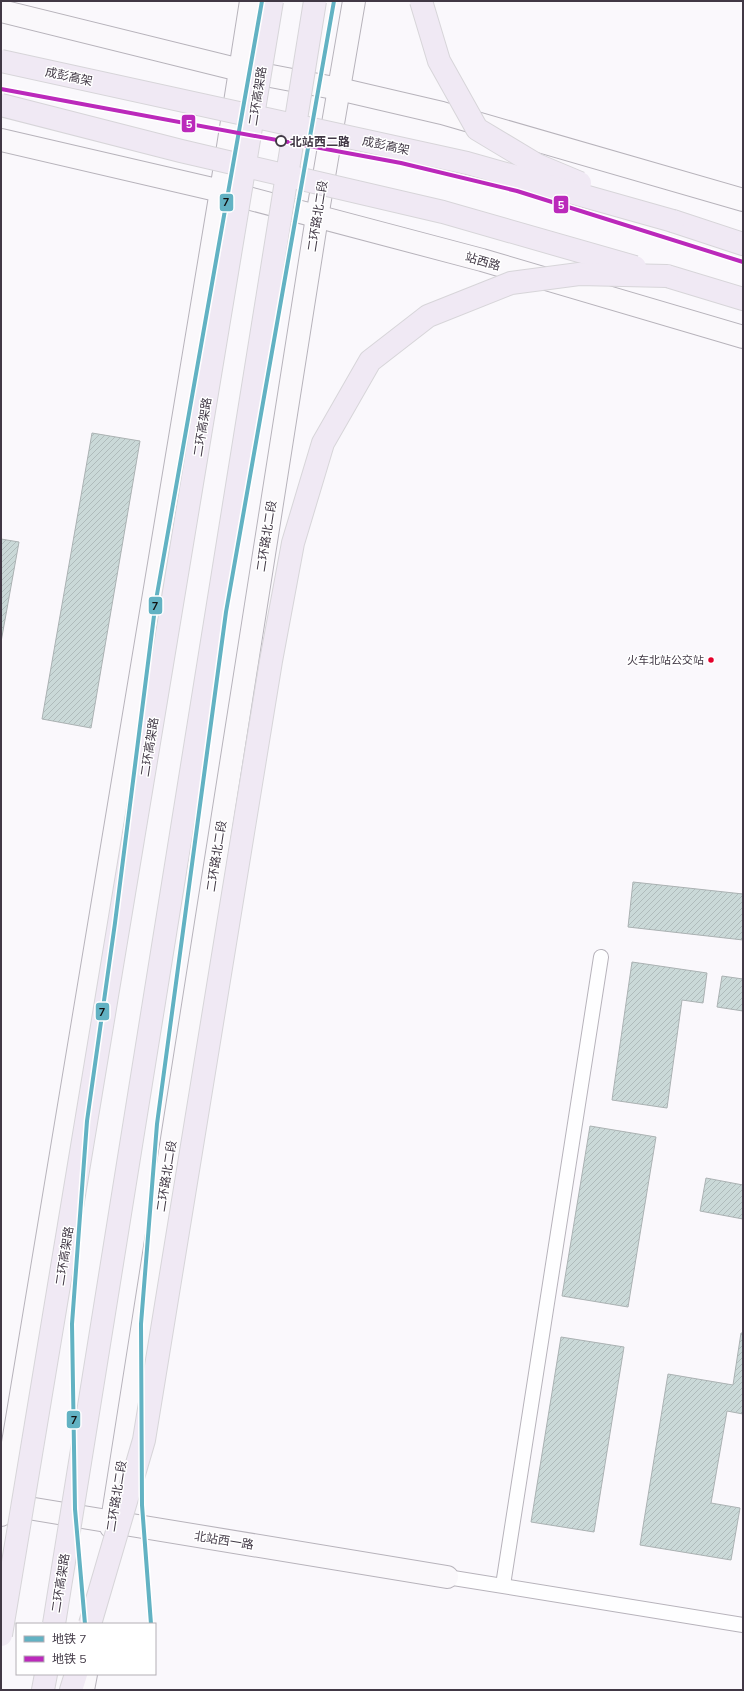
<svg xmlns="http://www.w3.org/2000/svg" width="744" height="1691" font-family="Mulish,'Noto Sans SC',sans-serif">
<defs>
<pattern id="building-hatch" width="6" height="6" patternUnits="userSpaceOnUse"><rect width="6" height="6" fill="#cad9d8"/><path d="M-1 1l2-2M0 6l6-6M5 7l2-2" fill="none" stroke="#afbbbb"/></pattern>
</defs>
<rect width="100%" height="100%" fill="#faf8fc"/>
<g fill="url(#building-hatch)" stroke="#abb2b3">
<polygon points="92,433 140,441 91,728 42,719"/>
<polygon points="1,539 19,542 1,642"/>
<polygon points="633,882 743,894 743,940 628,927"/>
<polygon points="632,962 707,973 703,1003 682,1000 667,1108 612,1100"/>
<polygon points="722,976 743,979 743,1011 717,1007"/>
<polygon points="590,1126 656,1137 628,1307 562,1296"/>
<polygon points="706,1178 743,1185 743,1219 700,1211"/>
<polygon points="741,1333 743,1333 743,1414 727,1411 711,1503 740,1508 731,1560 640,1545 668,1374 733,1385"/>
<polygon points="561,1337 624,1347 594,1532 531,1522"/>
</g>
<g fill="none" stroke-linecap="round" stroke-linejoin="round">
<defs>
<g id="lane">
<polyline points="447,1577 743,1625"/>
<polyline points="503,1585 601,957"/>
</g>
<g id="secondary">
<polyline points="1,11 240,70 339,89 442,113 743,200"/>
<polyline points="1,140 221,191 482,260 743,337"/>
<polyline points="4,1504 447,1577"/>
<polyline points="1,1515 221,191 251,1"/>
<polyline points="111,1527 317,217 354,1"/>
<polyline points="83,1690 86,1674"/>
</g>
<g id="highway">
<polyline points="673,221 743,244"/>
<polyline points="667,276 743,299"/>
<polyline points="43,1690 46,1674"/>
<polyline points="71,1690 76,1674"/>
</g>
</defs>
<use href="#lane" stroke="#b7b3bb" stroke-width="16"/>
<use href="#secondary" stroke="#b7b3bb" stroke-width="24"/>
<use href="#highway" stroke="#d7d5d9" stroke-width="24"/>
<use href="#lane" stroke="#fefeff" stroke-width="14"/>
<use href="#secondary" stroke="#faf8fb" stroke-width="22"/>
<use href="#highway" stroke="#f0e9f4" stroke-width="22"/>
<defs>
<g id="highway-bridge">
<polyline points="421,1 439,61 477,129 537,165 580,183"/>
<polyline points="1,61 467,163 673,221"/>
<polyline points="1,105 181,151 443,212 635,267"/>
<polyline points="54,1624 315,1"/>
<polyline points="90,1624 144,1440 271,661 293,543 323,443 370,361 428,316 511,283 579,274 667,276"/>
<polyline points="1,1635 272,1"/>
</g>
</defs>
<use href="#highway-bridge" stroke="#d7d5d9" stroke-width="24" stroke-linecap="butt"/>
<use href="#highway-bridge" stroke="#f0e9f4" stroke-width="22"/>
<defs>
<g id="metro-1">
<polyline points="85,1624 75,1509 72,1324 87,1121 115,923 156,600 262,1"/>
<polyline points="151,1624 142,1505 141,1324 157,1124 226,612 334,1"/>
</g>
<polyline id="metro-2" points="1,89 401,163 517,191 743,262"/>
</defs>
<use href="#metro-1" stroke="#fff" stroke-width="7"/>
<use href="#metro-2" stroke="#fff" stroke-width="7"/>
<use href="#metro-1" stroke="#62b2c3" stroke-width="4"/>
<use href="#metro-2" stroke="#bb29bb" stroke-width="4"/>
</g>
<circle fill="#fff" stroke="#413845" stroke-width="2" cx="281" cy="141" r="5"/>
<circle fill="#e4002b" stroke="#fff" stroke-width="1.5" cx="711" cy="660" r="3.5"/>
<g text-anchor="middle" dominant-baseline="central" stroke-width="3" stroke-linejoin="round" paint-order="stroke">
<g font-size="11" fill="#413845" stroke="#fff" text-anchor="end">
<text x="704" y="660">火车北站公交站</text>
</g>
<g font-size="12" fill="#413845" stroke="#fff">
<text transform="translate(69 76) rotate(12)">成彭高架</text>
<text transform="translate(257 96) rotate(-81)">二环高架路</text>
<text transform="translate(386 145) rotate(12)">成彭高架</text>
<text transform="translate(317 216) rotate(-81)">二环路北二段</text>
<text transform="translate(483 261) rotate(16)">站西路</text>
<text transform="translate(202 427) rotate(-81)">二环高架路</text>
<text transform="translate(266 536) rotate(-81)">二环路北二段</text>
<text transform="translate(149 747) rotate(-81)">二环高架路</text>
<text transform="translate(216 856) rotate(-81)">二环路北二段</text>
<text transform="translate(166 1176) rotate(-81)">二环路北二段</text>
<text transform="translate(64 1256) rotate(-81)">二环高架路</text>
<text transform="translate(116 1496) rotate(-81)">二环路北二段</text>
<text transform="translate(224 1540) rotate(9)">北站西一路</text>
<text transform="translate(60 1583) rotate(-81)">二环高架路</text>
</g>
<g font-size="12" font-weight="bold" fill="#413845" stroke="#fff" text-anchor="start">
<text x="290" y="141">北站西二路</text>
</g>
</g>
<g stroke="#fff" stroke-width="1.5">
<rect x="181" y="114" width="15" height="19" rx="4" fill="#bb29bb"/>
<rect x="219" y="193" width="15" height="19" rx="4" fill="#62b2c3"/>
<rect x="553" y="195" width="16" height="19" rx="4" fill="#bb29bb"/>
<rect x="148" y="596" width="15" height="19" rx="4" fill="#62b2c3"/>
<rect x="95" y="1002" width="15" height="19" rx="4" fill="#62b2c3"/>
<rect x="66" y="1410" width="15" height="19" rx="4" fill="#62b2c3"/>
</g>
<g font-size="11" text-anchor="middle" font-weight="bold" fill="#fff">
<text x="189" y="128">5</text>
<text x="561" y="209">5</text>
</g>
<g font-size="11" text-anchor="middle" font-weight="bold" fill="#111">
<text x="226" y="206">7</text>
<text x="155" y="610">7</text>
<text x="102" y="1016">7</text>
<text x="74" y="1424">7</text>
</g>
<rect width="744" height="1691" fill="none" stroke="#413845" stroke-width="4"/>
<rect x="16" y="1623" width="140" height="52" fill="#ffffff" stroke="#b3afb5"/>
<rect x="24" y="1636" width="20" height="6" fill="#62b2c3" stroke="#b3afb5"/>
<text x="52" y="1643" font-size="12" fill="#413845">地铁 7</text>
<rect x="24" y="1656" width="20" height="6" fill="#bb29bb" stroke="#b3afb5"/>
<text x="52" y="1663" font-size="12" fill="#413845">地铁 5</text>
</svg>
